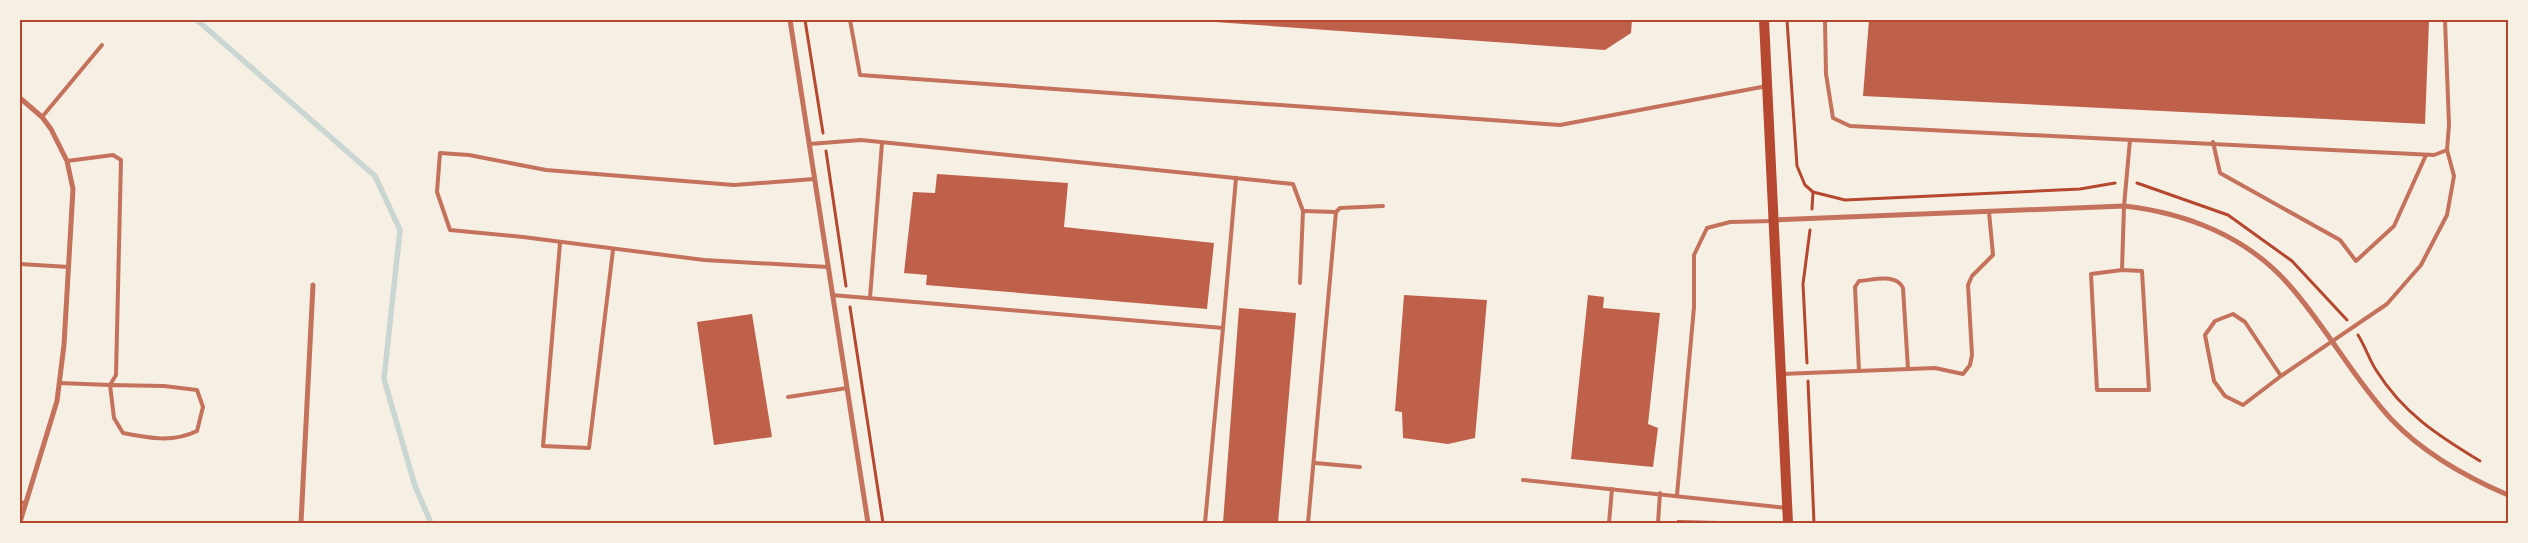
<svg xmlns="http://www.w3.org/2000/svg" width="2528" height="543" font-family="'Work Sans',sans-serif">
<rect width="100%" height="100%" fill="#f6efe4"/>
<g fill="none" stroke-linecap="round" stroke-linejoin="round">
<polyline stroke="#c9d6d2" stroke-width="5.5" points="197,20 375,176 400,230 384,379 415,486 431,523"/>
</g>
<g fill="#bf614a">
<polygon points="1187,20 1632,20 1631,33 1605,50"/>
<polygon points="1869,20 2429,21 2425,124 1863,96"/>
<polygon points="937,174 1068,183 1064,227 1214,243 1207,309 926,285 927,275 904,273 913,192 935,193"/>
<polygon points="1404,295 1487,300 1475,438 1448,444 1403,438 1402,412 1395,411"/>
<polygon points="1588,295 1604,297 1603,308 1660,313 1648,424 1658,428 1653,467 1571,459"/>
<polygon points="1239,308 1296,313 1278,523 1223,523"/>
<polygon points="752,314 772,437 714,445 697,322"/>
<polygon points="1677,520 1720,521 1720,523 1677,523"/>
</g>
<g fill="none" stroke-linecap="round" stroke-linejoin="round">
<g stroke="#b5482f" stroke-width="3">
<polyline points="805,20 823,133"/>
<polyline points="1787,20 1797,166 1805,185 1813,192 1812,209"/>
<polyline points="826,151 846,286"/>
<polyline points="2137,183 2228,215 2292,261 2347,320"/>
<polyline points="1813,192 1845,200 2080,189 2115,183"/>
<polyline points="850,307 883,523"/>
<path d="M2358,335C2365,346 2369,359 2376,370C2403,413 2437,435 2480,461"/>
<polyline points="1807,363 1803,284 1810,230"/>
<polyline points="1808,381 1814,523"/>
</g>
<g stroke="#c5725c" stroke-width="4">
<polyline points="850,20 860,75 1560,125 1767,86"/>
<polyline points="1825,20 1826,74 1833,118 1850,126 2434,155 2447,150 2449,125 2445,20"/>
<polyline points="42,117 102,45"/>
<polyline points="2213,142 2220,173 2340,240 2356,261 2394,226 2426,155"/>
<polyline points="809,144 861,140 1293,184 1303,211 1300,283"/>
<polyline points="814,179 734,185 546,170 469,155 440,153 437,192 450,230 523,237 704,260 828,267"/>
<polyline points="1303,211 1336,212"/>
<polyline points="560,243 543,446 589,448 613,250"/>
<polyline points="20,264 69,267"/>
<polygon points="2122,270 2142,271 2149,390 2097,390 2091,274"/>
<polyline points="2122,270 2124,206 2130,140"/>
<polyline points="832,295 1223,328 1205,523"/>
<polyline points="870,298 882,143"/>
<polyline points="1223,328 1236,178"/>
<path d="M1859,371L1855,287L1859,281C1874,280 1896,273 1903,288L1908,369"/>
<polyline points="1781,374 1935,368 1963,374 1970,365 1972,355 1968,285 1972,276 1993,255 1989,212"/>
<polyline points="2281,376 2245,322 2233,314 2215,321 2205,335 2214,381 2225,396 2243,405 2281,376 2387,304 2421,265 2447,215 2454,176 2447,150"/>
<polyline points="59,383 110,385 116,375 121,160 113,155 67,161"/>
<path d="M110,385L164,386L197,390L203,407L197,431C173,443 148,438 123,433L114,418Z"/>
<polyline points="788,397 847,388"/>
<polyline points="1315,463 1360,467"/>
<polyline points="1523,480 1787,508"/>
<polyline points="1677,495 1694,307 1694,255 1707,228 1730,222 1773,221"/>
<polyline points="20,502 25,503"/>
<polyline points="1308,523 1336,212 1340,208 1383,206"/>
<polyline points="1609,523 1612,489"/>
<polyline points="1658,523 1660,493"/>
</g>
<g stroke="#c5725c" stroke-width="5">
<polyline points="790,20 868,523"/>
<polyline points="20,98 42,117 51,129 67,161 73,189 64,345 57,401 20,522"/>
<path d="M1774,220L2124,206C2187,213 2248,237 2290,286C2327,328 2353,378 2391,419C2423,453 2466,477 2508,495"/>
<polyline points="301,523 313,285"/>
</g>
<polyline stroke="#b5482f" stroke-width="10" points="1764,20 1788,523"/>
</g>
<rect width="2528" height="543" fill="none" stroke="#f6efe4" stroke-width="42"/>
<rect x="21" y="21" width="2486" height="501" fill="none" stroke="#b5482f" stroke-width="2"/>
</svg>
